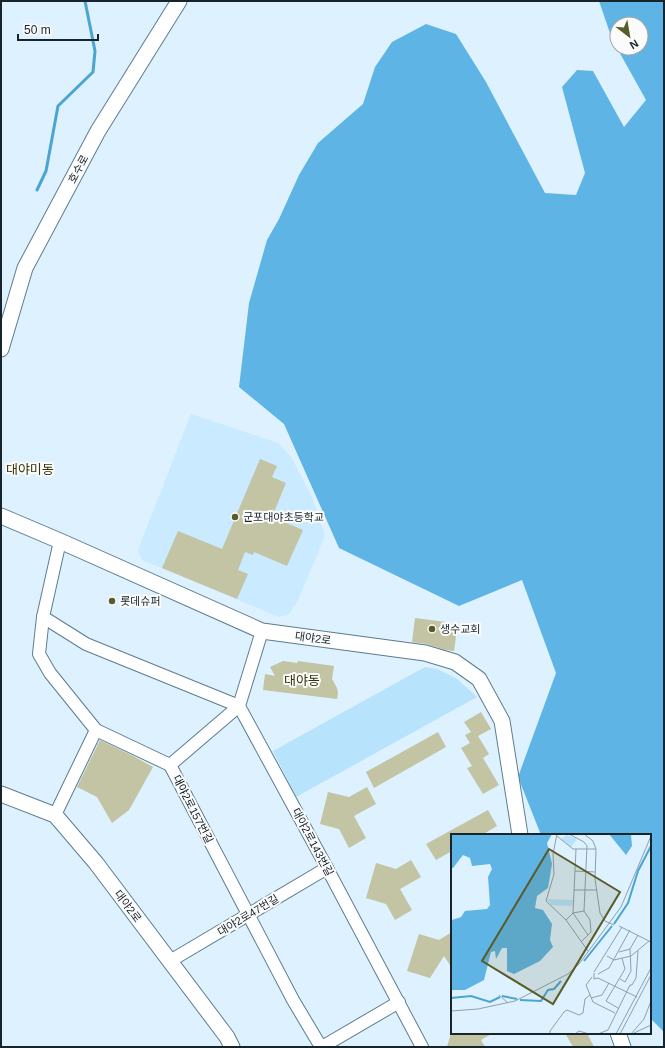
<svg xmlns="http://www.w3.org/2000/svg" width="665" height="1048" font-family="Arial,'Noto Sans KR',sans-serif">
<rect width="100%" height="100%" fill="#ddf1fe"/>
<polygon fill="#c9eaff" points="191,414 278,443 291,457 312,497 325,536 297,602 289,614 279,617 142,560 138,550"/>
<polygon fill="#b7e3fd" points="425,667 437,669 457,679 477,697 296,797 273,751"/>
<polygon fill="#5eb5e5" points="599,1 664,1 664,1032 650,1018 650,835 541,835 518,777 556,673 522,580 459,606 339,548 284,424 239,387 249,303 267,240 279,219 299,175 318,143 363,104 375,67 392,42 426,24 456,34 486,82 545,193 576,195 585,173 562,87 577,70 593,71 624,127 646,100 617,48 641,48 641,24 617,24 617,48 611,36"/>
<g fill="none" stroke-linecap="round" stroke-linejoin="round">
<polyline stroke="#4ca4d3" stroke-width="3" points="37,190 46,171 58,106 93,72 95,51 85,1"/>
</g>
<g fill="#c2c4a3">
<polygon points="260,459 277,466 272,477 286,483 272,517 303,530 287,566 254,552 253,555 245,552 238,570 248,574 237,599 162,568 178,531 222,549"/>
<polygon points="415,618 446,622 456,637 454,651 445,650 426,644 412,642"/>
<polygon points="283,661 297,663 298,661 334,666 332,679 337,688 338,693 337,699 263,690 265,674 275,676 270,667"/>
<polygon points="481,712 491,729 478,736 489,754 483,758 499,785 483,794 467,768 472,766 461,748 470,743 465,735 471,732 464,722"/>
<polygon points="438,732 446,747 374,788 366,772"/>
<polygon points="100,740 133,756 153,767 129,810 112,823 97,797 77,787"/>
<polygon points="367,787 376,804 354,816 366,838 349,848 339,829 320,824 328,792 349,797"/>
<polygon points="488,810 497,826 482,835 452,835 452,851 436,860 426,844"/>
<polygon points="411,860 421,877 400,889 412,910 395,920 386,904 366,898 376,863 396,869"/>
<polygon points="452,932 452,968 444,956 430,978 407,971 419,934 439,940"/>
<polygon points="451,1033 493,1033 481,1040 485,1047 447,1047"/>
<polygon points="565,1033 587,1033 594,1047 573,1047"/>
</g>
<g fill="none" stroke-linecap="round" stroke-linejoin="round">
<defs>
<g id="minor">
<polyline points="60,541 43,617 39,654 50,673 96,730 170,765 293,1000 321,1047"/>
<polyline points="43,617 86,644 239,706 170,765"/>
<polyline points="262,631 239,706 327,868 422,1047"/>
<polyline points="55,815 96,730"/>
<polyline points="170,961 327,868"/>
<polyline points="322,1047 399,1002"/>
</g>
<g id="tertiary">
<polyline points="1,349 25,268 98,131 179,1"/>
<polyline points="1,516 60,541 262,631 425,653 455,662 479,679 502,721 520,835"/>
<polyline points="1,794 55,815 96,863 227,1037 232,1047"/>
<polyline points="618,1033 623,1047"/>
</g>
</defs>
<use href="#minor" stroke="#5d7c8f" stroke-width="14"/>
<use href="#tertiary" stroke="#5d7c8f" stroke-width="17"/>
<use href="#minor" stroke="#fff" stroke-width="12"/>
<use href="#tertiary" stroke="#fff" stroke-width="15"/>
</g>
<g fill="#595b29" stroke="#fbfbfb" stroke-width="1.5">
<circle cx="235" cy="517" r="4"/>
<circle cx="112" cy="601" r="4"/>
<circle cx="432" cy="629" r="4"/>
</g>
<g text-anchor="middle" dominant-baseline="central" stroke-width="4" stroke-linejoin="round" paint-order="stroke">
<g font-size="11" fill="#17242b" stroke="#fbfbfb">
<text transform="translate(78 169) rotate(-62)">호수로</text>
<text transform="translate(313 638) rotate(8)">대야2로</text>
<text transform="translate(193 809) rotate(63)">대야2로157번길</text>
<text transform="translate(313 842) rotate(62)">대야2로143번길</text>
<text transform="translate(128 906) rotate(53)">대야2로</text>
<text transform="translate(248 915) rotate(-31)">대야2로47번길</text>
</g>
<g font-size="11" fill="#17242b" stroke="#fbfbfb" text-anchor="start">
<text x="243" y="517">군포대야초등학교</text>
<text x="120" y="601">롯데슈퍼</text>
<text x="440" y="629">생수교회</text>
</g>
<g font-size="13" fill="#34350b" stroke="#fbfbfb">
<text x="30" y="469">대야미동</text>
<text x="302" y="680">대야동</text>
</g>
</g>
<g transform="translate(451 834)">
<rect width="200" height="200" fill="#ddf1fe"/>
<path d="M116,1L126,5L120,13L110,5ZM96,65L122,66L121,72L100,71Z" fill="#b7e3fd"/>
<path d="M0,0H101L96,9L101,30L97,54L86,62L84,74L92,76L101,90L99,106L102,113L89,127L63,140L56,137V114H51L45,125L44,117L40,118L33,146L14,156H0L1,86L10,83L14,77L36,75L39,71L37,43L41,35L39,30L21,32L19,24L12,21L2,34H0ZM158,0H180L181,12L175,21Z" fill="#5eb5e5"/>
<path fill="none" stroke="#4ca4d3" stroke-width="2" d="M163,90L177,69L187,37L200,12M133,127L161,92M51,162L66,165M0,164L20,162L39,168L49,163M69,166L90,167L97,156L103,155L110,147"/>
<path fill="none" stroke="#8e9faa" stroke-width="1" d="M106,0L102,20L103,40L95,67L115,86L137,117M118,0L133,8L136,12L133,77L139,86L140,98L130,108M133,0L142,7L145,15L144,45L149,79L154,87L163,91M106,2L122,15H145M124,37L144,38M123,56H146M133,77L122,79L137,101M115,86L122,79L125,15M168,92L200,108M168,118L179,115L187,101M156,122L163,126L180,122L198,107M143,138L171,93M143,139V145L147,144L186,163M147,140L158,134L179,96M141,143L135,151L142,168L164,179M169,145L174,148L180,137L179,115M48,161L57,169M140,164L151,161L158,149M167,174L155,167L174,135L171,124M0,177L27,175L64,167L117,140L128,130L170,73L200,2M183,199L200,191M99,200V197L113,178L116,176L128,181L132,179L134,165L139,161M124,200L128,197L138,200M147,200L157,196L179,151H181L185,144L187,117M165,200L200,134M169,200L200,141M180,200L193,185L200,167"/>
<path fill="#595b29" fill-opacity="0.15" stroke="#595b29" stroke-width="2" d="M98,15L169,58L102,170L31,127Z"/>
<rect width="200" height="200" fill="none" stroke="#17242b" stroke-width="2"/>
</g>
<rect width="665" height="1048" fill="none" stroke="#17242b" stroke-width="4"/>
<g transform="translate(629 36) rotate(149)"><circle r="19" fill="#fbfbfb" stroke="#a0a5a8"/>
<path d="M0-3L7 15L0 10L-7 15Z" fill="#595b29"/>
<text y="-6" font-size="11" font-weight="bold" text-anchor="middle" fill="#17242b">N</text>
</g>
<path d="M18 34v6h80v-6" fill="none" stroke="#17242b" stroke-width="2"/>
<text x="24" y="34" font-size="12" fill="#17242b" stroke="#fbfbfb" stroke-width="3" paint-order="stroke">50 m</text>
</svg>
